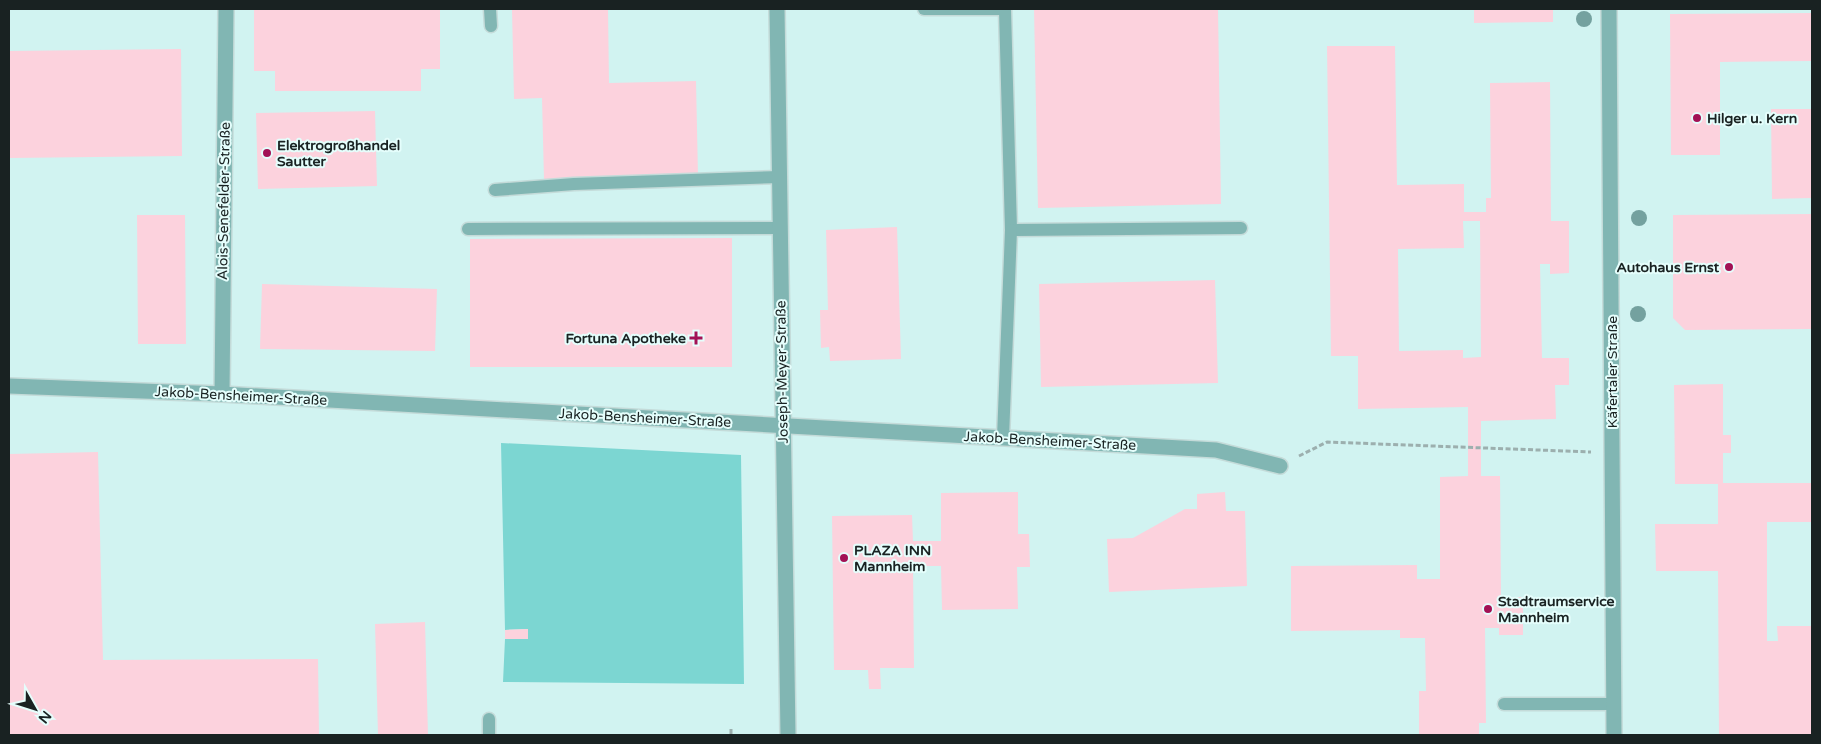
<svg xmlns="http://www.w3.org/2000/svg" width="1821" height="744" font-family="'Varela Round',sans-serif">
<rect width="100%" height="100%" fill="#e5fefc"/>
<rect fill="#d1f3f1" x="9" y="9" width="1803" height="726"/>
<polygon fill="#7cd6d2" points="501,443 741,455 744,684 503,682 505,639 528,639 528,629 505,630"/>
<g fill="#fcd2dd" fill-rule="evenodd">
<polygon points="254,9 440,9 440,69 421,69 421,91 275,91 275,71 254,71"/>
<polygon points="608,9 609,83 696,81 698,176 544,180 542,98 514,99 512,10"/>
<polygon points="1034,9 1218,9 1221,204 1038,208"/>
<polygon points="1474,9 1553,9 1553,22 1474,23"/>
<polygon points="1812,13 1812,61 1720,62 1720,155 1671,155 1670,14"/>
<path d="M1327,46H1395L1397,185L1464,184V212H1486V198H1491L1490,83L1550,82L1551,221H1569V273L1550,274V264H1540L1542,358H1569V385H1555L1556,419L1481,421V476H1500L1501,597H1523V635H1499V628H1485L1486,723H1479V735H1419V691H1426L1425,638H1400V630L1291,631V566L1417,565V579H1440V477L1468,476V407L1358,409V356H1331ZM1463,221H1480L1481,357L1463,358V350L1399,351L1398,249L1464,248Z"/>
<polygon points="181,49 182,156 9,158 9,51"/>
<polygon points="1771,109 1812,109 1812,198 1772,199"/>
<polygon points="375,111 377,186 258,189 256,113"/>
<polygon points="1812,214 1812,329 1685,330 1673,318 1673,215"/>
<polygon points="137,215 185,215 186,344 138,344"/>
<polygon points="897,227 901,359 830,361 829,347 821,348 820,310 828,310 826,230"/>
<polygon points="732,238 732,367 470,367 470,239"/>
<polygon points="1215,280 1218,383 1041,387 1039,284"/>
<polygon points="262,284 437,289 435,351 260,349"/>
<polygon points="1723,384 1723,435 1731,435 1731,453 1723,453 1723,483 1812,483 1812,522 1767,522 1767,641 1778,641 1777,626 1812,626 1812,735 1719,735 1718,571 1656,571 1655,524 1718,524 1718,484 1675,484 1674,385"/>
<polygon points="98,452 103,660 318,659 319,735 9,735 9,454"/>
<polygon points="1018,492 1018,534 1029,534 1030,567 1017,567 1018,609 942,610 941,566 913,566 914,668 880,668 881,689 869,689 868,670 834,670 832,516 912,515 913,541 941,541 941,493"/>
<polygon points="1225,492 1226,511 1245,511 1247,586 1109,592 1107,539 1133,538 1185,509 1197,509 1197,494"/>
<polygon points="425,622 428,735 378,735 375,624"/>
<polygon points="528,629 528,639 505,639 505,630"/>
</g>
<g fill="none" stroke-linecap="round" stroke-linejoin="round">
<defs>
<g id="service">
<polyline points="490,9 491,26"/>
<polyline points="924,9 1005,9"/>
<polyline points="1005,10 1011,230 1241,228"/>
<polyline points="495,190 574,184 780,177"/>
<polyline points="468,229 780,228"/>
<polyline points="1003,438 1011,230"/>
<polyline points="1504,704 1614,704"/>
<polyline points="489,735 489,719"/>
</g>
<g id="minor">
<polyline points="777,9 788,735"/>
<polyline points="9,386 222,394 1216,450 1280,466"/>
<polyline points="222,394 226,9"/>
</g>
<polyline id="tertiary" points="1609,9 1614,735"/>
</defs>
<use href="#service" stroke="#c4dbd9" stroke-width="15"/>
<use href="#minor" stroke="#c4dbd9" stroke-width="18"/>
<use href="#tertiary" stroke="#c4dbd9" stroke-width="18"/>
<g stroke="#9cafae" stroke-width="3" stroke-dasharray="5 2.5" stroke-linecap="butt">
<polyline points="1299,456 1327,442 1591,452"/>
<polyline points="731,729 731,735"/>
</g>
<use href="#service" stroke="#81b6b3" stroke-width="12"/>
<use href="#minor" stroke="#81b6b3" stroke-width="15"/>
<use href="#tertiary" stroke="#81b6b3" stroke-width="15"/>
</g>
<g fill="#74a19f">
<circle cx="1584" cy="19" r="8"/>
<circle cx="1639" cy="218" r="8"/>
<circle cx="1638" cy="314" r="8"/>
</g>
<g fill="#a21155" stroke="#e5fefc" stroke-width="2">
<circle cx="1697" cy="118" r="5"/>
<circle cx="267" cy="153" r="5"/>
<circle cx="1729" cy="267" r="5"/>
<path d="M693.5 330.5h5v5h5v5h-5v5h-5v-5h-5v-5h5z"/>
<circle cx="844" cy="558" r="5"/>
<circle cx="1488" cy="609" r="5"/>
</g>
<g text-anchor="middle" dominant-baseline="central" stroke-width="4" stroke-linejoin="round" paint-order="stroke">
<g font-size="14" font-weight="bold" fill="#192222" stroke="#e5fefc" text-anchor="start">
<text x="1707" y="118">Hilger u. Kern</text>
<text x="277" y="145">Elektrogroßhandel<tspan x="277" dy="16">Sautter</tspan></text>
<text x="1719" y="267" text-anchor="end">Autohaus Ernst</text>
<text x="686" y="338" text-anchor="end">Fortuna Apotheke</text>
<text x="854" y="550">PLAZA INN<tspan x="854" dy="16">Mannheim</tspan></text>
<text x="1498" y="601">Stadtraumservice<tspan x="1498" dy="16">Mannheim</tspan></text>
</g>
<g font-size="14" fill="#192222" stroke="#e5fefc">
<text transform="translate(224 201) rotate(-89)">Alois-Senefelder-Straße</text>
<text transform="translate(782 372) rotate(-91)">Joseph-Meyer-Straße</text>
<text transform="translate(1612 372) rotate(-90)">Käfertaler Straße</text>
<text transform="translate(241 396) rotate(3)">Jakob-Bensheimer-Straße</text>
<text transform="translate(645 418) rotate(3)">Jakob-Bensheimer-Straße</text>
<text transform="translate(1050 441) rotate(3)">Jakob-Bensheimer-Straße</text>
</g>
</g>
<rect width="1821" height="744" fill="none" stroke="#192222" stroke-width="20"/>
<g transform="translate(35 709) rotate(129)" stroke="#e5fefc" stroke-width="4" paint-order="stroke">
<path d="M0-4L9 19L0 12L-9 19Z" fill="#192222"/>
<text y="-8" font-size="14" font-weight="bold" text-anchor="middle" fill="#192222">N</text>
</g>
</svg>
